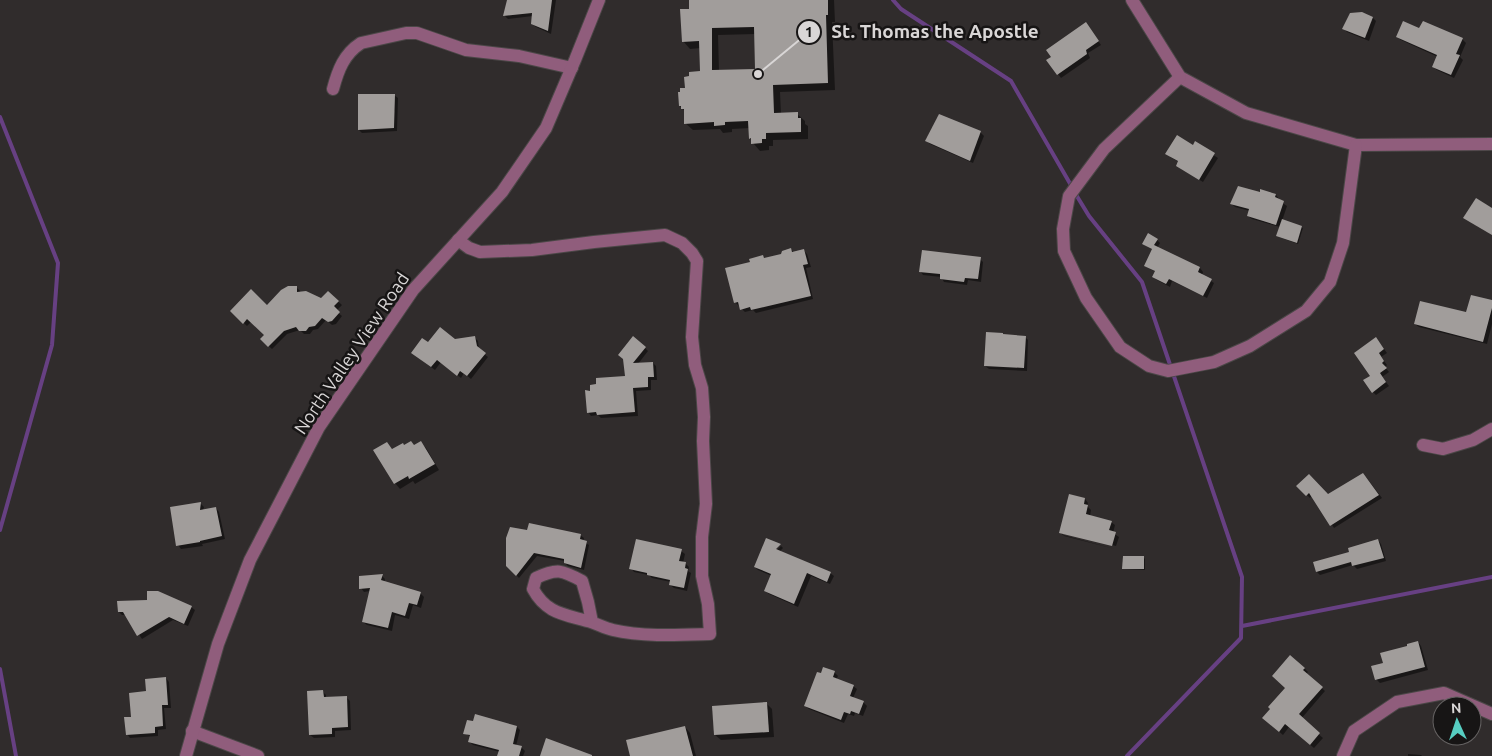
<svg xmlns="http://www.w3.org/2000/svg" width="1492" height="756" font-family="Ubuntu,sans-serif">
<rect width="100%" height="100%" fill="#302c2c"/>
<g fill="#0007" fill-rule="evenodd">
<polygon points="508,0 556,0 551,34 536,27 532,24 533,16 508,19 505,16"/>
<path d="M690,0H834L835,22H832L835,90L780,92L781,114H797L805,121V124L808,126V139L773,140V146H769V150L760,151L753,143L752,140L750,138V128L732,129V132L723,133L720,129L693,130L685,123V111L680,106L686,89L701,73V48L690,49L683,41L690,10ZM756,34V70L719,71L718,35Z"/>
<polygon points="1373,18 1376,21 1369,41 1347,32 1344,29"/>
<polygon points="1089,27 1101,45 1088,53 1090,58 1061,78 1058,74"/>
<polygon points="1420,30 1462,39 1466,43 1460,57 1463,60 1454,78 1437,70 1433,67 1438,57 1401,40 1397,37"/>
<polygon points="394,95 398,98 397,131 362,133 359,130"/>
<polygon points="980,132 984,136 973,163 930,144 927,141"/>
<polygon points="1195,143 1218,158 1203,182 1181,169 1177,165 1179,162 1170,157 1193,147"/>
<polygon points="1261,191 1276,195 1279,199 1278,200 1287,206 1282,221 1303,228 1298,244 1279,237 1277,236 1280,227 1252,219 1248,216 1250,211 1235,207 1231,203 1261,193"/>
<polygon points="1157,240 1160,243 1157,248 1200,268 1203,272 1202,275 1214,283 1207,298 1172,281 1170,287 1157,280 1153,277 1156,272 1145,266 1153,250 1143,244"/>
<polygon points="791,250 795,253 804,251 807,254 811,267 806,268 813,299 756,313 753,310 745,312 735,302 751,263 763,257 766,259 782,255"/>
<polygon points="980,259 983,262 981,282 968,280 967,285 944,282 941,277 923,275 920,271"/>
<polygon points="296,287 300,291 300,293 321,299 328,292 342,305 336,311 342,316 336,324 332,325 326,320 318,329 313,330 310,334 304,334 300,330 287,334 272,349 261,339 265,335 251,322 247,326 232,311 267,307"/>
<polygon points="1492,302 1492,324 1487,344 1419,327 1415,324 1467,314"/>
<polygon points="1004,336 1025,337 1028,340 1027,371 989,369 985,366"/>
<polygon points="474,337 478,341 479,350 488,357 471,379 464,373 461,378 441,362 435,370 416,356 428,344"/>
<polygon points="1379,342 1387,353 1381,357 1387,365 1385,367 1389,372 1382,377 1389,386 1376,395 1373,392 1371,376"/>
<polygon points="645,348 648,351 638,364 653,363 656,366 657,380 651,380 651,390 636,391 638,416 601,418 598,415 591,416 588,412 592,392 626,377 624,359"/>
<polygon points="420,442 426,448 439,470 415,484 413,481 400,489 395,483 387,443 393,450 415,446"/>
<polygon points="1366,477 1382,498 1334,528 1312,495 1310,498 1298,486 1328,496"/>
<polygon points="1085,499 1088,503 1087,506 1091,510 1090,516 1111,522 1115,525 1113,533 1119,537 1116,546 1063,533 1063,535 1061,533"/>
<polygon points="201,504 204,507 203,511 216,508 219,512 225,539 202,544 203,546 181,549 178,545 172,508"/>
<polygon points="528,531 580,535 584,538 583,541 589,545 584,570 568,566 565,563 565,561 537,556 519,578 508,566"/>
<polygon points="1063,535 1115,549 1064,536"/>
<polygon points="1378,540 1381,544 1386,561 1357,569 1353,565 1320,575 1317,572 1350,553"/>
<polygon points="781,546 783,548 780,551 830,573 834,576 830,584 811,576 798,607 769,594 765,591 772,576 758,570 755,567 773,554"/>
<polygon points="681,551 685,554 683,563 686,564 689,567 688,571 691,573 687,591 674,588 670,585 671,582 652,578 649,575 634,572 631,568"/>
<polygon points="1144,558 1145,559 1145,570 1125,569 1124,568"/>
<polygon points="382,576 385,579 384,583 420,593 424,597 421,608 413,605 409,619 395,615 392,631 367,625 363,622 370,591 364,592 361,588"/>
<polygon points="191,607 195,610 188,626 173,620 142,639 126,615 122,615 119,612"/>
<polygon points="1418,642 1421,646 1428,670 1380,683 1377,680 1373,667 1384,664"/>
<polygon points="1290,657 1305,669 1308,672 1306,674 1325,691 1301,719 1323,738 1314,748 1289,727 1283,735 1267,721 1287,688"/>
<polygon points="834,672 838,676 836,680 853,686 857,689 853,698 863,702 867,706 863,716 855,713 854,716 848,714 844,723 809,709 805,706"/>
<polygon points="166,678 169,682 171,708 164,708 166,729 158,730 158,736 130,738 127,734 132,718 148,693"/>
<polygon points="323,692 326,695 326,698 346,697 350,701 351,730 335,731 335,737 314,738 310,735"/>
<polygon points="767,704 772,709 774,737 721,740 715,735"/>
<polygon points="517,727 520,730 516,746 521,747 525,751 523,756 499,756 500,752 473,745 470,742 471,737 465,733"/>
<polygon points="685,727 690,733 696,756 632,756"/>
<polygon points="1408,754 1421,755 1422,756 1408,756"/>
</g>
<g fill="none" stroke-linecap="round" stroke-linejoin="round">
<g stroke="#674083" stroke-width="4">
<polyline points="893,0 901,9 1011,81 1072,187"/>
<polyline points="0,117 58,263 52,345 0,530"/>
<polyline points="1075,193 1089,216 1142,282 1242,577 1241,638 1127,756"/>
<polyline points="1242,626 1492,577"/>
<polyline points="0,669 16,756"/>
</g>
</g>
<g fill="#a19d9b" fill-rule="evenodd">
<polygon points="507,0 552,0 548,31 531,24 532,13 503,16"/>
<path d="M689,0H828V15H826L828,83L773,85L774,113L798,112V118H801V132L766,133V139H762V143L751,144V138L749,139L748,121L725,122V125L714,126V122L684,124V109H681V106H679L678,92H680V88H685L684,77L689,76V72L700,71L699,41L682,42L680,9H689ZM754,27L755,69L712,70V28Z"/>
<polygon points="1362,12 1373,17 1365,38 1342,29 1350,13"/>
<polygon points="1403,21 1419,28 1423,21 1463,38 1456,54 1460,55 1451,75 1432,67 1437,55 1396,37"/>
<polygon points="1086,22 1099,41 1086,50 1087,54 1057,75 1046,60 1051,57 1046,50"/>
<polygon points="358,94 395,94 394,128 358,130"/>
<polygon points="939,114 981,131 970,161 925,141"/>
<polygon points="1177,135 1193,145 1195,141 1215,153 1199,180 1176,166 1178,161 1165,154"/>
<polygon points="1238,186 1260,192 1260,189 1276,194 1275,197 1284,201 1276,225 1247,216 1249,209 1230,204"/>
<polygon points="1476,198 1492,208 1492,235 1463,218"/>
<polygon points="1282,219 1302,226 1297,243 1276,236"/>
<polygon points="1148,233 1158,239 1154,245 1200,267 1198,272 1212,279 1203,296 1169,279 1166,284 1152,277 1155,271 1144,266 1152,249 1142,244"/>
<polygon points="791,248 792,252 804,249 808,264 803,265 811,296 751,310 750,307 740,310 738,302 734,303 725,268 750,262 749,259 763,255 764,258 781,254 782,251"/>
<polygon points="922,250 981,257 978,279 965,278 964,282 940,279 940,274 919,272"/>
<polygon points="288,286 297,286 297,292 306,291 321,298 328,291 339,301 334,306 340,312 332,321 328,322 322,318 315,326 309,327 306,331 299,331 296,327 284,331 268,347 260,339 264,335 247,319 243,324 230,311 251,289 267,305 281,290"/>
<polygon points="1471,295 1492,300 1492,308 1483,342 1414,324 1420,301 1466,312"/>
<polygon points="440,327 455,339 475,336 477,346 486,353 467,376 460,371 457,376 437,360 431,367 411,353 422,338 428,342"/>
<polygon points="986,332 1003,333 1003,334 1026,336 1024,368 984,366"/>
<polygon points="633,336 646,347 633,363 653,362 654,377 648,377 648,387 633,388 635,412 597,415 596,412 587,413 585,390 590,391 590,385 596,384 596,378 625,376 623,359 618,355"/>
<polygon points="1376,337 1384,349 1379,353 1384,361 1382,363 1387,368 1380,373 1386,382 1372,393 1363,380 1370,376 1354,353"/>
<polygon points="411,441 414,445 421,441 435,464 409,479 408,476 394,484 373,450 387,442 392,449 403,443 404,445"/>
<polygon points="1363,473 1379,495 1330,526 1309,493 1306,496 1296,486 1309,474 1328,494"/>
<polygon points="1069,494 1085,498 1084,504 1088,505 1086,514 1112,521 1109,530 1116,532 1112,546 1059,533"/>
<polygon points="201,502 200,510 216,507 222,536 200,541 200,542 176,546 170,507"/>
<polygon points="529,523 581,534 580,539 587,541 581,568 564,563 564,559 534,553 516,576 506,566 506,538 510,527 527,530"/>
<polygon points="766,538 781,544 776,549 831,572 827,582 807,573 794,604 764,591 771,574 754,567"/>
<polygon points="636,539 682,549 679,561 686,562 685,568 688,569 684,588 669,585 670,580 647,575 647,573 629,569"/>
<polygon points="1378,539 1384,558 1352,566 1351,562 1316,572 1313,562 1349,552 1348,548"/>
<polygon points="1123,556 1144,556 1144,569 1122,569"/>
<polygon points="383,574 381,580 421,592 417,605 409,603 405,616 392,612 388,628 362,622 370,588 359,589 359,576"/>
<polygon points="147,591 158,591 192,606 184,624 169,617 137,636 123,612 118,612 117,601 147,600"/>
<polygon points="1418,641 1425,667 1375,680 1371,666 1383,663 1380,653 1407,646 1407,644"/>
<polygon points="1290,655 1305,668 1303,670 1323,687 1299,714 1320,733 1310,745 1285,724 1279,732 1262,718 1270,709 1268,707 1285,688 1272,676"/>
<polygon points="823,667 835,671 833,677 854,685 850,696 864,701 859,714 851,711 850,714 844,712 841,720 804,706 817,672 821,673"/>
<polygon points="166,677 168,705 162,705 163,726 155,727 155,733 126,735 124,717 131,717 129,693 146,691 145,679"/>
<polygon points="323,690 324,697 347,696 348,727 332,728 332,734 309,735 307,691"/>
<polygon points="767,702 769,732 714,735 712,706"/>
<polygon points="475,714 517,726 513,744 522,746 519,756 497,756 499,750 468,742 470,735 463,734 467,720 473,721"/>
<polygon points="685,726 693,756 630,756 626,740"/>
<polygon points="546,738 592,755 592,756 540,756"/>
</g>
<g fill="none" stroke-linecap="round" stroke-linejoin="round">
<defs>
<g id="minor">
<polyline points="1132,0 1180,77 1246,113 1356,145 1492,144"/>
<polyline points="1180,77 1104,149 1069,196 1063,229 1064,251 1086,298 1120,347 1149,366 1168,371 1214,362 1250,346 1306,311 1330,282 1343,243 1356,145"/>
<path d="M333,89C338,70 344,54 361,43L406,33H417L466,50L519,56L572,68"/>
<path d="M458,240L469,248L480,252L532,250L594,242L665,235L682,243L692,253L697,261L692,337L695,365L702,388L704,417L703,441L706,504L702,537V576L708,604L710,634C680,635 642,637 613,630C604,628 596,623 587,621C563,614 546,613 533,589L536,578C557,568 562,570 582,581L588,602L592,622"/>
<polyline points="1423,445 1443,449 1473,440 1492,429"/>
<polyline points="192,731 258,756"/>
<polyline points="186,756 218,644 250,560 319,427 413,290 502,192 546,128 575,60 599,0"/>
<polyline points="1343,756 1354,731 1397,702 1444,693 1492,714"/>
</g>
</defs>
<use href="#minor" stroke="#4b4747" stroke-width="14"/>
<use href="#minor" stroke="#905d7c" stroke-width="12"/>
</g>
<g text-anchor="middle" dominant-baseline="central" stroke-width="5" stroke-linejoin="round" paint-order="stroke">
<g font-size="18" fill="#d9d6d6" stroke="#171515">
<text transform="translate(351 353) rotate(-56)">North Valley View Road</text>
</g>
</g>
<path fill="none" stroke="#d9d6d6" stroke-width="2" d="M758 74L809 32"/>
<g fill="#d9d6d6" stroke="#171515" stroke-width="2">
<circle cx="758" cy="74" r="5"/>
<circle cx="809" cy="32" r="12"/>
</g>
<g font-size="15" text-anchor="middle" font-weight="bold" fill="#111">
<text x="809" y="37">1</text>
</g>
<g font-size="19" text-anchor="middle" font-weight="bold" fill="#d9d6d6" stroke="#171515" stroke-width="5" stroke-linejoin="round" paint-order="stroke">
<text x="935" y="38">St. Thomas the Apostle</text>
</g>
<g transform="translate(1457 721) rotate(357)"><circle r="24" fill="#171515" stroke="#656262"/>
<path d="M0-4L9 19L0 12L-9 19Z" fill="#57cec2"/>
<text y="-8" font-size="14" font-weight="bold" text-anchor="middle" fill="#d9d6d6">N</text>
</g>
</svg>
